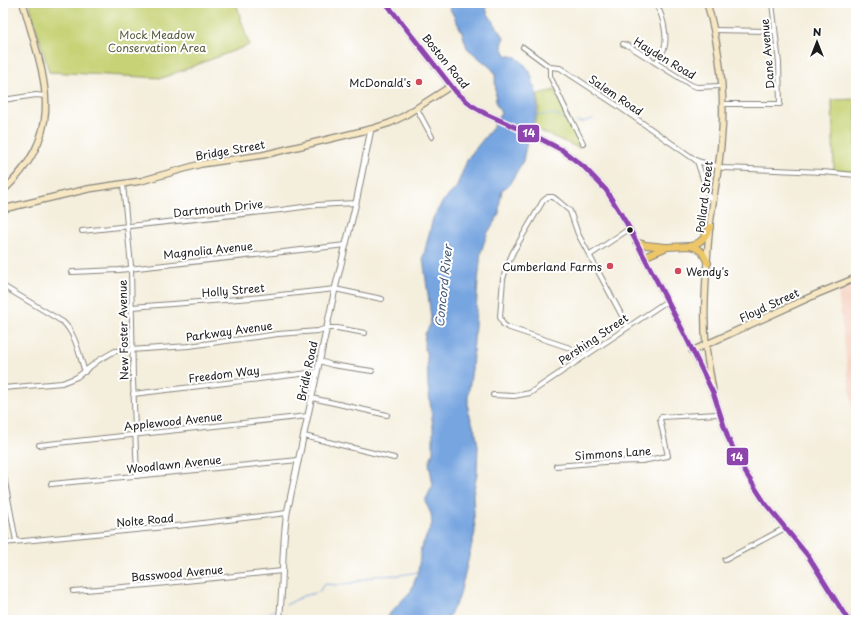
<svg xmlns="http://www.w3.org/2000/svg" width="859" height="623" font-family="'Playpen Sans',sans-serif">
<rect width="100%" height="100%" fill="#fff"/>
<filter id="ink" filterUnits="userSpaceOnUse"><feTurbulence type="fractalNoise" baseFrequency=".025" numOctaves="2"/><feDisplacementMap in="SourceGraphic" scale="8" xChannelSelector="R" yChannelSelector="G"/><feConvolveMatrix kernelMatrix="1 2 1 2 8 2 1 2 1" color-interpolation-filters="sRGB"/></filter>
<filter id="wash" filterUnits="userSpaceOnUse"><feTurbulence type="fractalNoise" baseFrequency=".012" numOctaves="4" result="noise"/><feDisplacementMap in="SourceGraphic" scale="16" xChannelSelector="R" yChannelSelector="G"/><feGaussianBlur stdDeviation="0.9" result="paint"/><feColorMatrix in="noise" values="0 0 0 0 0 0 0 0 0 0 0 0 0 0 0 0 0 1.4 0 .05"/><feComposite in="paint" operator="in"/></filter>
<g filter="url(#wash)">
<rect width="100%" height="100%" fill="#f4eedc"/>
<polygon fill="#f5d2c2" points="856,283 856,443 838,290"/>
<g fill="#c6d274" stroke="#717748">
<polygon points="29,3 236,3 249,45 162,78 49,72"/>
<polygon points="555,90 581,145 579,148 533,128 539,111 538,94"/>
<polygon points="856,99 856,173 834,170 832,100"/>
</g>
<polygon fill="#77a5e0" stroke="#4a607e" points="447,3 484,3 488,14 504,37 502,47 506,55 516,57 525,65 530,72 537,95 537,111 527,141 523,161 509,185 502,190 500,201 499,214 487,234 481,252 478,282 472,369 468,396 468,410 476,434 478,446 477,474 473,494 475,532 459,598 447,620 386,620 391,612 411,591 418,572 421,548 432,524 431,514 425,501 433,485 429,463 433,452 433,427 428,385 427,357 424,346 425,334 430,325 431,317 423,258 433,218 443,201 456,188 468,158 494,126 501,113 496,104 495,73 491,68 467,48 462,32"/>
<g fill="none" stroke-linecap="round" stroke-linejoin="round">
<g stroke="#77a5e0" stroke-width="1">
<path d="M536,115C543,116 552,112 559,116C564,118 565,122 570,123"/>
<polyline points="577,122 583,122 593,119"/>
<polyline points="286,605 303,596 319,592 324,584 336,585 352,583 375,576 400,575 419,572"/>
<polyline points="258,620 274,610"/>
</g>
</g>
</g>
<g filter="url(#ink)">
<g fill="none" stroke-linecap="round" stroke-linejoin="round">
<defs>
<g id="minor">
<path d="M654,3C663,11 668,38 664,49C662,54 658,58 656,63"/>
<polyline points="714,30 775,31"/>
<polyline points="623,44 629,46 691,85 697,87 721,86"/>
<polyline points="523,47 550,67 560,68 618,106 697,161 724,168 822,172 856,175"/>
<polyline points="550,67 550,76 568,114"/>
<polyline points="3,100 36,95 46,96"/>
<polyline points="722,104 780,104 779,63 772,3"/>
<polyline points="417,109 432,137"/>
<polyline points="569,115 583,143"/>
<polyline points="697,161 709,197 713,201"/>
<polyline points="123,184 131,266 133,380 137,476"/>
<polyline points="82,231 281,210 317,205 356,203"/>
<polyline points="590,255 629,229"/>
<polyline points="72,272 119,270 346,245"/>
<path d="M3,286L63,322C76,334 79,355 85,372"/>
<polyline points="132,307 252,298 335,289 382,299"/>
<polyline points="588,354 507,327 503,324 500,317 503,279 507,266 513,252 543,201 548,197 553,197 557,200 570,211 578,234 628,327"/>
<polyline points="320,361 332,365 372,371"/>
<polyline points="3,388 62,383 77,377 99,360 115,351 189,346 278,334 318,331 327,328 337,328 365,333"/>
<polyline points="133,394 317,372"/>
<polyline points="493,395 514,396 530,393 667,301"/>
<polyline points="312,398 387,415"/>
<polyline points="304,436 394,458"/>
<polyline points="39,445 308,416"/>
<polyline points="556,466 605,462 642,461 668,456 660,419 661,417 719,414"/>
<polyline points="3,471 16,541"/>
<polyline points="51,484 299,460"/>
<polyline points="3,543 186,525 287,513"/>
<polyline points="725,560 785,528"/>
<polyline points="73,591 147,585 282,571"/>
<polyline points="853,620 856,613"/>
</g>
<path id="tertiary" d="M279,620C284,585 281,549 287,513L335,289L356,203L371,129"/>
<g id="secondary">
<path d="M707,3C720,49 726,97 721,144C718,178 710,212 708,246C706,279 703,313 706,346C707,361 711,376 713,391"/>
<path d="M3,191C69,129 44,78 23,3"/>
<polyline points="3,209 88,189 141,181 201,164 263,155 371,129 390,123 404,116 451,86"/>
<polyline points="692,351 817,294 856,278"/>
</g>
<g id="primary">
<polyline points="386,3 444,77 456,92 471,105 486,114 537,137 562,150 584,167 606,190 627,224 683,331 714,395 728,438 745,472 765,503 808,556 848,620"/>
<polyline points="636,242 646,245 665,247"/>
<path d="M690,246C701,243 705,238 710,227"/>
<polyline points="644,257 667,247 690,246 696,248 702,252 708,263"/>
</g>
</defs>
<use href="#minor" stroke="#88857c" stroke-width="6"/>
<use href="#tertiary" stroke="#88857c" stroke-width="7"/>
<use href="#secondary" stroke="#88857c" stroke-width="8"/>
<use href="#primary" stroke="#88857c" stroke-width="8"/>
<use href="#minor" stroke="#fff" stroke-width="4"/>
<use href="#tertiary" stroke="#fff" stroke-width="5"/>
<use href="#secondary" stroke="#f7e8c3" stroke-width="5.5"/>
<use href="#primary" stroke="#ecc669" stroke-width="6"/>
<defs>
<polyline id="bus-1" points="386,3 456,92 471,105 486,114 537,137 562,150 584,167 606,190 627,224 683,331 714,395 728,438 745,472 765,503 808,556 848,620"/>
</defs>
<use href="#bus-1" stroke="#fff" stroke-width="8"/>
<use href="#bus-1" stroke="#8e44ad" stroke-width="5"/>
</g>
</g>
<g fill="#d1495b" stroke="#fff" stroke-width="1.5">
<circle cx="419" cy="82" r="4"/>
<circle cx="610" cy="266" r="4"/>
<circle cx="678" cy="271" r="4"/>
</g>
<circle fill="#1c1c1c" stroke="#fff" stroke-width="1.5" cx="630" cy="230" r="3.5"/>
<g text-anchor="middle" dominant-baseline="central" stroke-width="4" stroke-linejoin="round" paint-order="stroke">
<g font-size="11" fill="#585c3b" stroke="#fff">
<text x="157" y="34">Mock Meadow<tspan x="157" dy="13">Conservation Area</tspan></text>
</g>
<g font-size="11" fill="#1c1c1c" stroke="#fff">
<text transform="translate(767 54) rotate(-95)">Dane Avenue</text>
<text transform="translate(665 58) rotate(31)">Hayden Road</text>
<text transform="translate(446 61) rotate(51)">Boston Road</text>
<text transform="translate(616 95) rotate(34)">Salem Road</text>
<text transform="translate(230 150) rotate(-10)">Bridge Street</text>
<text transform="translate(704 197) rotate(-83)">Pollard Street</text>
<text transform="translate(218 208) rotate(-6)">Dartmouth Drive</text>
<text transform="translate(208 250) rotate(-6)">Magnolia Avenue</text>
<text transform="translate(233 290) rotate(-5)">Holly Street</text>
<text transform="translate(769 305) rotate(-25)">Floyd Street</text>
<text transform="translate(123 330) rotate(-91)">New Foster Avenue</text>
<text transform="translate(229 331) rotate(-8)">Parkway Avenue</text>
<text transform="translate(593 339) rotate(-34)">Pershing Street</text>
<text transform="translate(307 371) rotate(-78)">Bridle Road</text>
<text transform="translate(224 374) rotate(-7)">Freedom Way</text>
<text transform="translate(173 421) rotate(-6)">Applewood Avenue</text>
<text transform="translate(613 453) rotate(-4)">Simmons Lane</text>
<text transform="translate(174 464) rotate(-6)">Woodlawn Avenue</text>
<text transform="translate(145 520) rotate(-5)">Nolte Road</text>
<text transform="translate(177 573) rotate(-5)">Basswood Avenue</text>
</g>
<g font-size="11" fill="#1c1c1c" stroke="#fff" text-anchor="end">
<text x="411" y="82">McDonald's</text>
<text x="602" y="266">Cumberland Farms</text>
<text x="686" y="271" text-anchor="start">Wendy's</text>
</g>
<g font-size="12" font-style="italic" fill="#455a74" stroke="#fff">
<text transform="translate(443 286) rotate(-84)">Concord River</text>
</g>
</g>
<g stroke="#fff" stroke-width="1.5">
<rect x="517" y="124" width="23" height="19" rx="4" fill="#8e44ad"/>
<rect x="726" y="447" width="23" height="19" rx="4" fill="#8e44ad"/>
</g>
<g font-size="11" text-anchor="middle" font-weight="bold" fill="#fff">
<text x="529" y="137">14</text>
<text x="737" y="461">14</text>
</g>
<rect width="859" height="623" fill="none" stroke="#fff" stroke-width="16"/>
<g transform="translate(817 42)" stroke="#ffffff" stroke-width="3" paint-order="stroke">
<path d="M0-3L7 15L0 10L-7 15Z" fill="#1c1c1c"/>
<text y="-6" font-size="11" font-weight="bold" text-anchor="middle" fill="#1c1c1c">N</text>
</g>
</svg>
